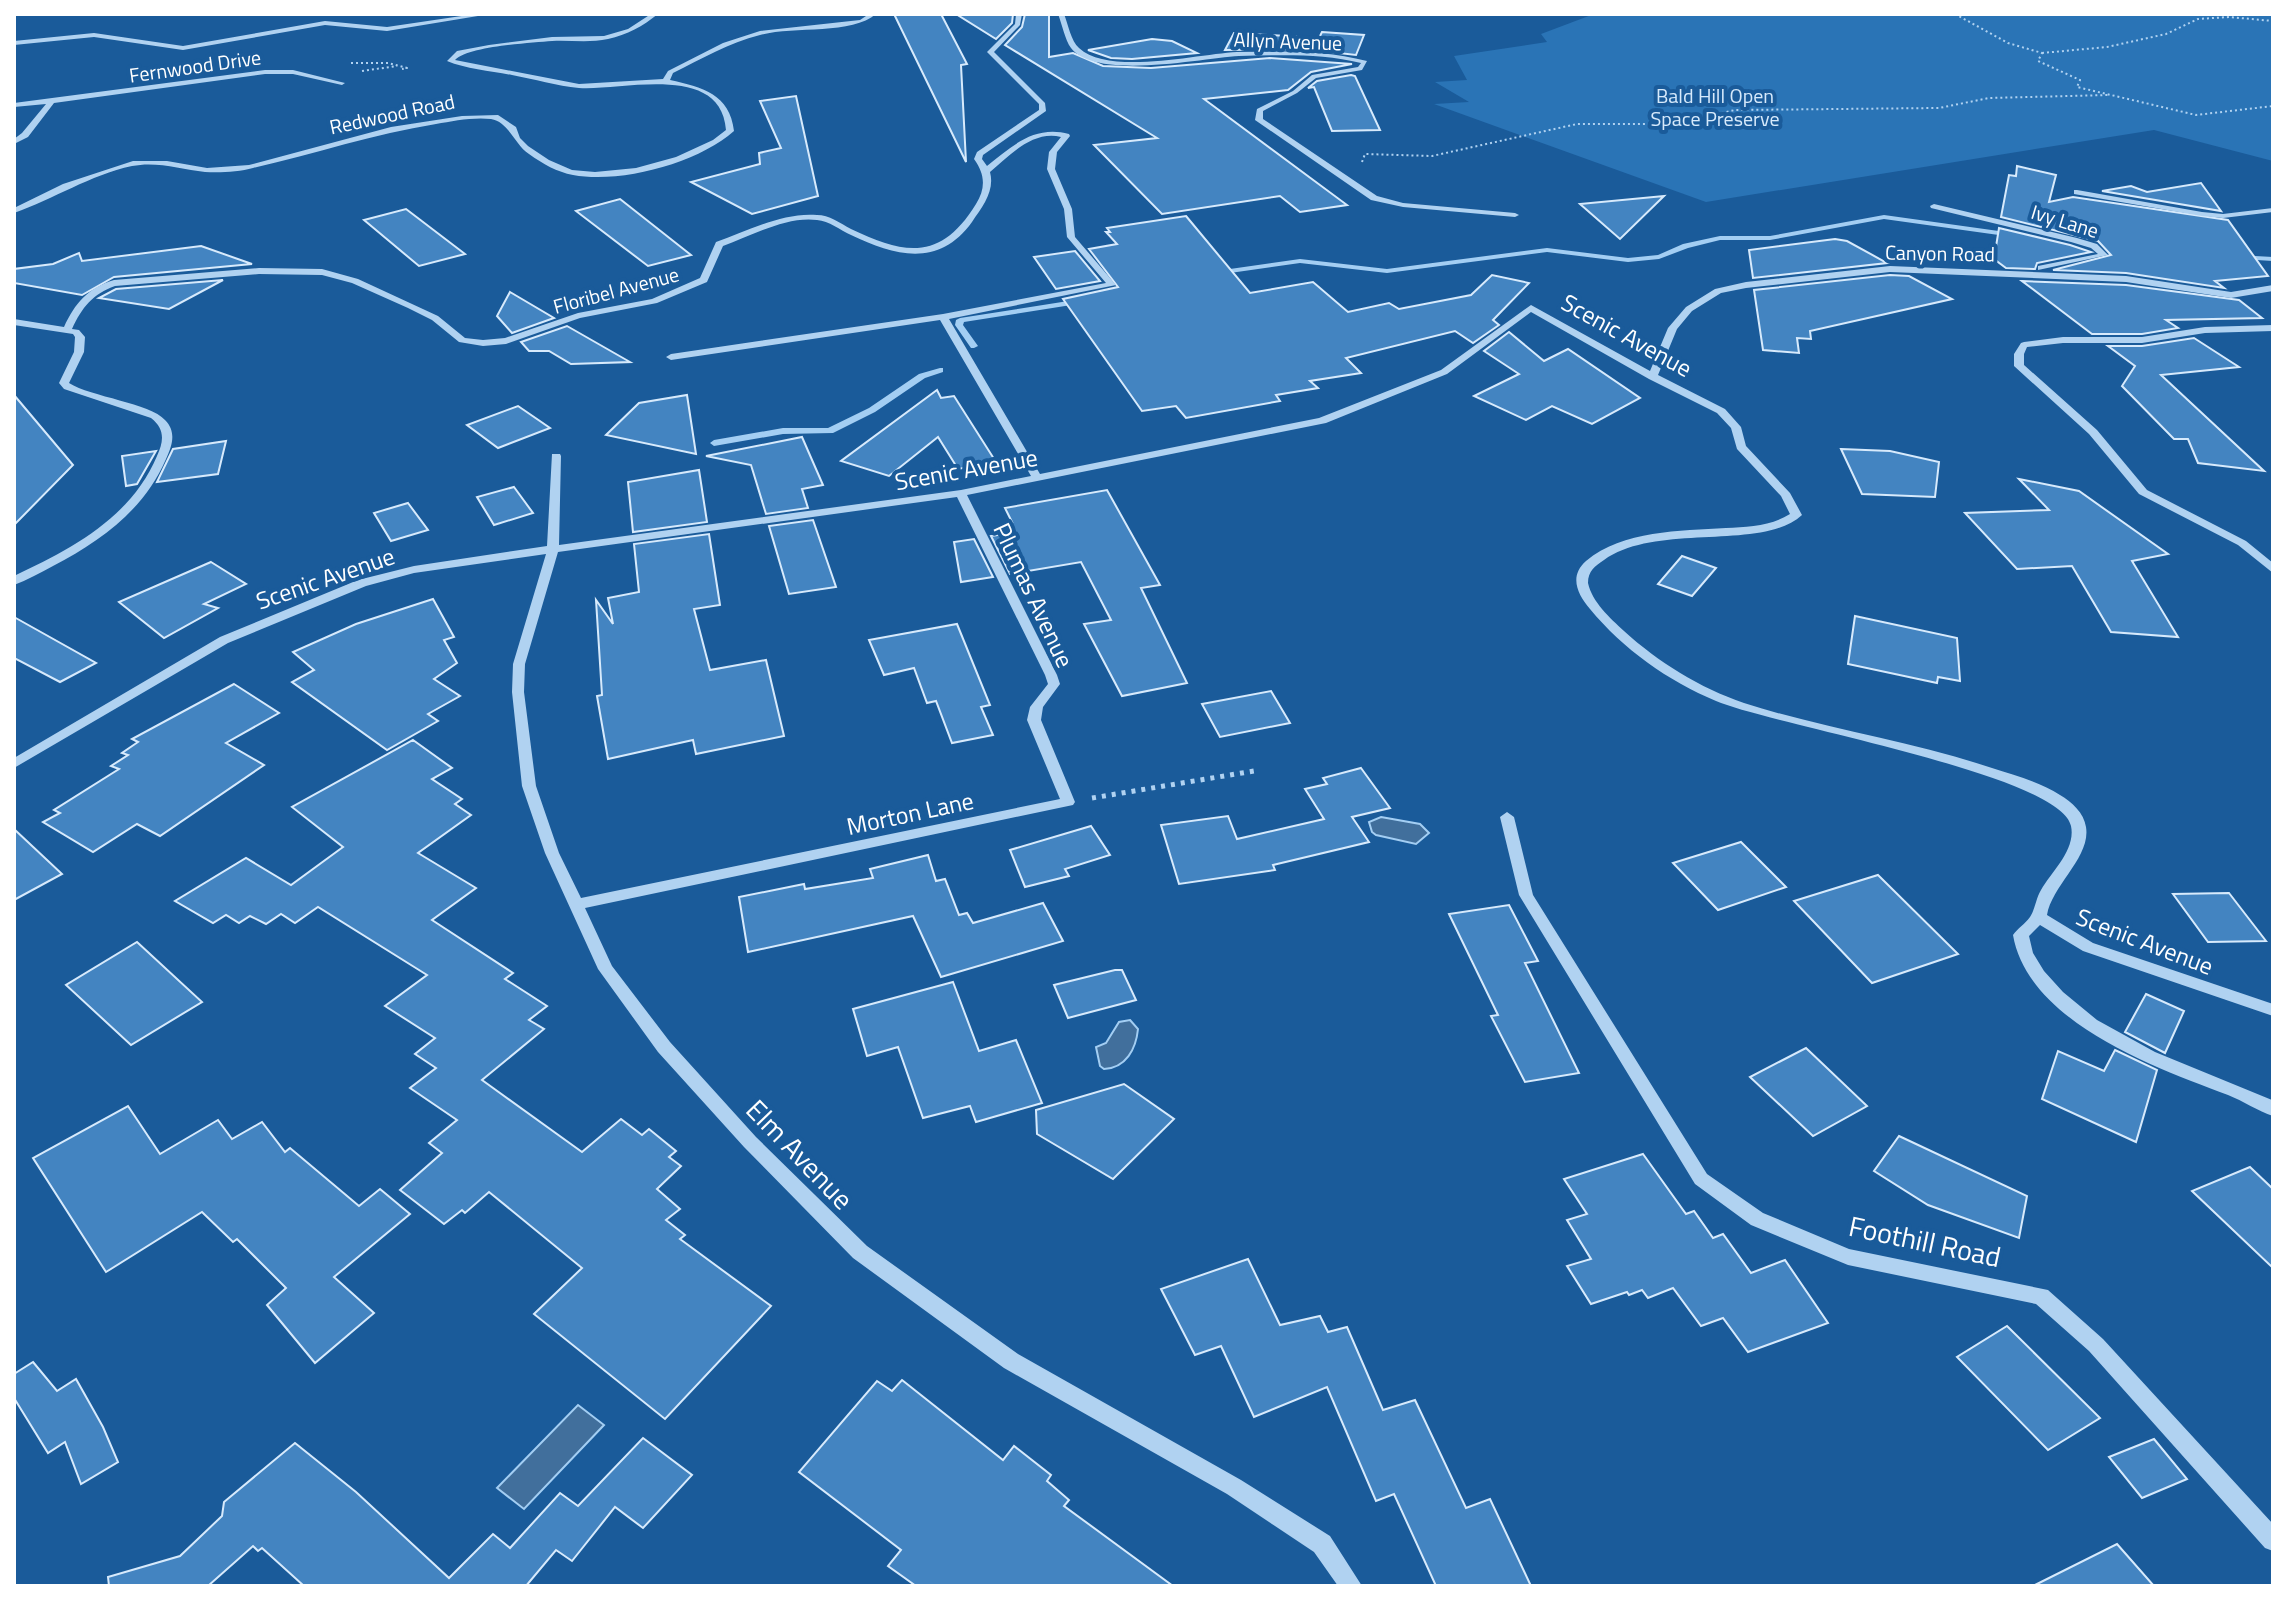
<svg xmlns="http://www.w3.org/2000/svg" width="2287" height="1600" font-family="'Titillium Web',sans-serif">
<rect width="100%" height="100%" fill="#1a5b9a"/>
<polygon fill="#2a74b6" points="1594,14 2273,14 2273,161 2154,130 1706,202 1434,104 1469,102 1435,82 1467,80 1454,56 1547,42 1541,34"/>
<g fill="#416f9c" stroke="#a3cef3" stroke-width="2">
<polygon points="1381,817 1420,824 1429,833 1416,844 1376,835 1372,832 1369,822"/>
<path d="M1130,1020L1138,1029C1136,1049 1126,1068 1104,1069L1100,1066L1096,1047L1106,1043L1119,1022Z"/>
<polygon points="578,1405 604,1425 524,1509 497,1488"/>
</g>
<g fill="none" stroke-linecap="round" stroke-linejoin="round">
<g fill="#a3cef3" fill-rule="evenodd">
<polygon points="1884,215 2013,233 2017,235 2013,237 1884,219 1770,240 1720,240 1688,248 1659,259 1628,262 1547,252 1387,273 1300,263 1216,275 1212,273 1216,271 1300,259 1387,269 1547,248 1628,258 1658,255 1683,244 1720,236 1770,236"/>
<polygon points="2237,255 2273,257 2273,261 2240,259 2236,257"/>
<polygon points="1081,299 1084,299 1084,303 964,322 963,325 978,346 974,348 971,348 955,325 956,320 960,318"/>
<polygon points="940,368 943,368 943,372 925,378 875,412 833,433 783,434 714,446 710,443 714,440 783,428 828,428 869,408 919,374"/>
</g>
</g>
<g fill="#4384c1" stroke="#d7eafc" stroke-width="2">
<polygon points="894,14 941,14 967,64 961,65 966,162"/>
<polygon points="956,14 1013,14 1012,23 996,39"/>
<polygon points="1025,14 1049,14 1049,57 1073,53 1103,66 1151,68 1270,58 1352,64 1311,72 1288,90 1204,99 1347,205 1300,212 1280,196 1162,214 1094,145 1157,138 1005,45 1022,27"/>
<polygon points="1322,32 1364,35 1356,55 1303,49 1225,50 1234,33 1319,38"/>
<polygon points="1152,39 1172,41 1197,53 1132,59 1111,58 1088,50"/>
<polygon points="1351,75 1355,76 1380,130 1332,131 1314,87 1308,88 1317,81"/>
<polygon points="796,96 818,196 752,214 691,182 760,164 759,153 781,148 760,101"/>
<polygon points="2017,166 2056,175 2049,202 2073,197 2228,220 2268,276 2215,281 2224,288 2126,273 2053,270 2111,255 2098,241 2001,217 2009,175 2016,176"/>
<polygon points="2201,183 2221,211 2102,191 2131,186 2147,192"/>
<polygon points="1664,196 1620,239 1580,204"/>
<polygon points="620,199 691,255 648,266 576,211"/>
<polygon points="406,209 465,254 419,266 364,220"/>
<polygon points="1186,216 1250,293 1313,282 1348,312 1389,303 1399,309 1471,295 1492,275 1529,283 1493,320 1499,325 1473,343 1455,331 1346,358 1361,373 1310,381 1318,388 1276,395 1280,401 1186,418 1176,406 1142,411 1063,299 1118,287 1089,249 1117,244 1106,232 1110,232 1107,228"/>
<polygon points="1999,228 2070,245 2091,252 2037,263 2035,269 2006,268 1994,259"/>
<polygon points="1835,239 1847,241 1887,263 1753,278 1749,250"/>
<polygon points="201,246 252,264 114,277 82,295 14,283 14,269 53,264 79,253 82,261"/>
<polygon points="1075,251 1100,281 1056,289 1034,257"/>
<polygon points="1890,275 1909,276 1952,299 1810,331 1811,339 1797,338 1799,353 1763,350 1754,290"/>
<polygon points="223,280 169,309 99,298 116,289"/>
<polygon points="2022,281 2126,285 2239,300 2262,318 2166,320 2178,328 2142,334 2092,334"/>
<polygon points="510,292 554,318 512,333 497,316"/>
<polygon points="567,326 630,362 571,364 549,351 529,351 521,342"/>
<polygon points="1509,332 1544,361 1568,349 1640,398 1592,424 1552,406 1526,420 1474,396 1519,374 1484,351"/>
<polygon points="2194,338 2239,367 2161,375 2264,471 2198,463 2188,439 2174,439 2122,386 2135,366 2108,346 2142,346"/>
<polygon points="937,390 941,398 954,396 996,462 958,469 938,437 889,476 841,461"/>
<polygon points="14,395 73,465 14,525"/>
<polygon points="687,395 696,454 606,435 639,403"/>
<polygon points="518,406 550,428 498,448 467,425"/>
<polygon points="802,437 823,485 802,489 808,508 766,514 751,465 706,456"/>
<polygon points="226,441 218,474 157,482 173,449"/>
<polygon points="1841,449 1890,451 1939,462 1935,497 1862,494"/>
<polygon points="156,451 137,484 126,486 122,456"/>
<polygon points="699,470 707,522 633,532 628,482"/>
<polygon points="2019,479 2079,491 2168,554 2132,561 2178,637 2111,632 2072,566 2017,569 1965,513 2049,510"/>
<polygon points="514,487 533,513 494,525 477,497"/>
<polygon points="1107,490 1160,585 1141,588 1187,683 1122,696 1084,624 1111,620 1081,562 1010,574 991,536 1011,533 1006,523 1012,522 1005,508"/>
<polygon points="408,503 428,530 391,541 374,513"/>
<polygon points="813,520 836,587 789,594 769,526"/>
<polygon points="709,534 720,605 694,609 710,670 766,660 784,736 696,754 693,740 608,759 597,696 602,695 596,600 613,624 608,598 639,592 634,544"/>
<polygon points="974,539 993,577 961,582 954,542"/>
<polygon points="1682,556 1716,568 1692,596 1658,584"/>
<polygon points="211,562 246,584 204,604 218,608 164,638 119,602"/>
<polygon points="433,599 454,637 444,640 457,663 434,679 460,696 428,714 438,721 387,750 292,682 314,670 293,652 356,624"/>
<polygon points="1855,616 1957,638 1960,681 1938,677 1937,683 1848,664"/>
<polygon points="14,617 96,663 60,682 14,658"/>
<polygon points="957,624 990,705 981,707 993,735 952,743 936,701 927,703 914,668 884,675 869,640"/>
<polygon points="234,684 279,713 226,743 264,765 160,836 137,824 93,852 43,822 60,813 54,810 119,769 111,766 128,755 122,753 138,742 132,739"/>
<polygon points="1271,691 1290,723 1220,737 1202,704"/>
<polygon points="413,740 452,768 432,779 462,799 455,804 471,815 418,853 476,888 432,920 513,973 505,979 547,1006 529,1020 544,1029 482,1080 582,1152 621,1119 642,1135 649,1129 676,1151 669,1157 681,1166 657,1189 680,1209 666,1220 685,1235 680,1239 771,1306 665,1419 534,1314 582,1268 489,1192 465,1213 462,1210 444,1224 400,1190 442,1153 429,1143 457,1120 410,1088 436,1068 415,1054 435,1038 385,1006 427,975 318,907 295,923 281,914 266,924 250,916 239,923 226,915 213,923 175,901 246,858 291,885 343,847 292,807"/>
<polygon points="1361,768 1390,808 1352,817 1369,842 1273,865 1275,870 1179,884 1161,825 1228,816 1237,839 1324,819 1305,789 1327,784 1323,778"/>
<polygon points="1091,826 1110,855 1065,869 1069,876 1025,887 1010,850"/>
<polygon points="14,829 62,874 14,900"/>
<polygon points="1741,842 1786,887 1718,910 1673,863"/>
<polygon points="928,855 936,881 945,879 959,915 967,913 973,923 1043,903 1063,941 941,977 913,916 748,952 739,897 804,884 805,889 873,878 870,869"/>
<polygon points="1878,875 1958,954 1872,983 1794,901"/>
<polygon points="2229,893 2266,941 2208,942 2173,894"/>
<polygon points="1509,905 1538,961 1525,963 1579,1073 1525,1082 1491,1016 1498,1015 1449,914"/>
<polygon points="137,942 202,1002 131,1045 66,985"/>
<polygon points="1115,970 1122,970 1136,1000 1068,1018 1054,985"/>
<polygon points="953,982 979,1051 1016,1040 1042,1103 976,1122 970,1106 923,1118 898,1047 867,1056 853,1009"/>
<polygon points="2146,994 2184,1011 2165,1053 2125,1032"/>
<polygon points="1806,1048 1867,1106 1813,1136 1750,1077"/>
<polygon points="2115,1050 2157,1070 2136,1142 2042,1099 2058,1051 2104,1071"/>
<polygon points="1124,1084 1174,1119 1113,1179 1037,1134 1036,1110"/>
<polygon points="128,1106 160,1154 218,1120 232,1139 262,1122 285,1152 290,1148 359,1206 380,1189 410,1214 334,1277 374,1313 315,1363 267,1305 286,1288 237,1239 233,1242 202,1212 106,1272 33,1158"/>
<polygon points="1899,1136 2027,1196 2019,1238 1928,1205 1874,1171"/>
<polygon points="1643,1154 1686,1214 1694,1211 1713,1238 1723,1234 1751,1273 1785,1260 1828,1323 1748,1352 1723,1318 1701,1326 1673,1288 1648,1298 1642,1290 1629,1295 1627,1292 1591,1304 1567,1266 1591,1259 1567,1220 1587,1214 1564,1179"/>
<polygon points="2250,1167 2273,1189 2273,1268 2192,1191"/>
<polygon points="1248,1259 1280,1325 1320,1316 1328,1332 1347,1327 1383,1410 1415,1400 1466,1508 1490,1499 1531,1586 1436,1586 1394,1494 1376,1501 1327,1387 1254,1417 1221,1346 1195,1355 1161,1289"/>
<polygon points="2007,1326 2100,1418 2048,1450 1957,1357"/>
<polygon points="33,1362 57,1391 76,1379 103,1427 118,1462 81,1484 65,1442 48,1453 14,1398 14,1374"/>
<polygon points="902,1380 1003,1460 1014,1446 1051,1475 1047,1481 1069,1500 1064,1506 1173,1586 916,1586 888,1566 901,1550 799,1472 877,1381 892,1391"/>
<polygon points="643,1438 692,1475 643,1528 615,1507 572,1561 556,1550 526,1586 304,1586 262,1548 258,1551 253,1546 208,1586 109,1586 108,1577 180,1556 222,1516 224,1502 295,1443 356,1492 449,1578 493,1534 510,1548 560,1493 578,1506"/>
<polygon points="2154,1439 2187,1479 2142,1498 2109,1457"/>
<polygon points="2117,1544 2154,1586 2033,1586"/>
</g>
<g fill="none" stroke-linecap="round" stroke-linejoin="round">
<g stroke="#b0d2f1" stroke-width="2" stroke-dasharray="2 3" stroke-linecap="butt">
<polyline points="1955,14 2008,43 2042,53 2038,61 2080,80 2077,87 2196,115 2273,106"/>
<polyline points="2042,53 2107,47 2166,34 2198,19 2229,17 2273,21"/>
<polyline points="351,63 388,63 407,68 402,69"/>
<polyline points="362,71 397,66"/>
<polyline points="1362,162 1365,154 1432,156 1577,124 1674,124 1735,110 1939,108 1989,98 2108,95"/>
</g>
<polyline stroke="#b0d2f1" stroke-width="5" stroke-dasharray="4 6" stroke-linecap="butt" points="1092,798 1254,771"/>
<g fill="#b0d2f1" fill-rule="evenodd">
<polygon points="475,14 490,14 387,31 325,25 183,50 94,37 14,45 14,41 94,33 183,46 325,21 387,27"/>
<path d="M651,14H658C643,26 627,35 608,39C590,43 570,40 552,41C530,43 469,46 455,60L579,84L663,79L668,71L723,43L760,31L860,20L869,14H876C852,35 792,26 760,35C729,43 701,59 673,73L670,80C702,87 730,94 734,131C698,163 621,184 573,175C557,172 543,164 529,154C515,145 509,122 491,119C473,117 453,121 436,124C374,134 314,154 253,168C239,172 219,173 205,172C181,169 156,161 132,166C90,175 54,199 14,213V208L63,184L133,161H167L207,168L249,165L391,127L462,116L498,115L516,127L520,138L528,146L549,160L572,170L595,172L636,168L676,157L713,140L726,130C721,62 622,91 579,88C557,86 534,79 512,75C491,71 466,69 447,61L457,51L489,45L552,37L604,36L628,29Z"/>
<path d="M1016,14H1022L1020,25L994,52L1045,103L1046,111L983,155L982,159L987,166C1012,146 1034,125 1069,134L1070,136L1057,152L1055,169L1072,209L1075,237L1116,285L949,319L1040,474L1319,418L1441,370L1531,305L1650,371L1668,328L1686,307L1715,289L1746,282L1890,266L2126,276L2231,292L2273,285V291L2231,298L2126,282L1890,272L1746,288L1721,293L1692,311L1677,329L1658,375L1725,409L1741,427L1746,446L1790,493L1802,515C1762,552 1658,522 1604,560C1595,566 1588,571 1588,583C1592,602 1610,618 1624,631C1658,662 1700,688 1744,703C1825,729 1911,741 1992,768C2014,775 2040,782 2060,795C2072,802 2084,813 2086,827C2091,857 2052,885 2047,915L2093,943L2273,1004V1016L2083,951L2040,925L2029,936L2033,953L2044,971L2063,992L2097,1020L2155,1052L2272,1100L2273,1116C2258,1111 2243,1101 2228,1095C2156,1068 2028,1022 2013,935C2018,928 2025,924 2030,917C2035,910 2036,898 2041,890C2052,871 2076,850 2071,826C2060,774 1772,725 1716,701C1668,681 1623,649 1590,609C1577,594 1569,576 1586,561C1623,530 1680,531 1726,528C1748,527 1771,526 1790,514L1781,496L1737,449L1731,428L1717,413L1649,379L1531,312L1447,374L1326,423L967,495L1057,675L1060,684L1043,707L1041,720L1075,802L1073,805L585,908L612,966L670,1042L756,1137L867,1246L1018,1354L1241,1480L1330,1536L1362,1586H1338L1314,1552L1227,1494L1004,1368L853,1258L744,1147L658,1052L598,969L545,853L522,786L512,692L513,664L546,554L414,573L366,586L228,643L14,768V758L220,637L358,580L414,566L547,546L552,454H560L561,456L559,545L961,490L1031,476L940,320L671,360L666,357L671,354L943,314L1106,283L1067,237L1064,209L1047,169L1049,152L1061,137C1033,130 1010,155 990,172C995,191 983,206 972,222C939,268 895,256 851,235C840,230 829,221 817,220C786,216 751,236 723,246L707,282L657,303L580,318L506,344L483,346L459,342L432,320L408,308L352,283L322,275L259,274L115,286C93,294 82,307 72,329L79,330L85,337L84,352L69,383C91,397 150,403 165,420C177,432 172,446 166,459C144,510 101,541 53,566C40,573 27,580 14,585V576C71,549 131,518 157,456C164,441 165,429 151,418L64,389L59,383L74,352L75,337L73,334L14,325V319L64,327C75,303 88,288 114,280L259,268L322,269L358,279L438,316L465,338L483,340L505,338L578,313L652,299L700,278L716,242C747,231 783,212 817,215C829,215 840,223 851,229C905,255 941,261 976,204C986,188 985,174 974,159L977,152L1039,110V104L987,52L1015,24ZM957,497L1045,675L1048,684L1030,707L1027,720L1060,799L581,898L559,853L536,786L524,692L525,664L558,552Z"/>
<path d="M1058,14H1064C1068,24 1071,41 1079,48C1109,76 1198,54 1237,52C1280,51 1325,50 1367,61L1362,70L1316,78L1297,93L1263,111V119L1377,196L1403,203L1515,213L1519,215L1515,217L1403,207L1371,200L1255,120L1257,109L1293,91L1312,75L1358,67L1361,63C1322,53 1279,55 1239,56C1202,58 1097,81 1071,48C1065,40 1062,24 1058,14Z"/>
<polygon points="265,70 293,70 345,83 342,85 293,74 265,74 54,103 28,137 14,144 14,139 22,133 46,104 14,107 14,103"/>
<polygon points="2077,190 2202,212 2223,214 2273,208 2273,212 2223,218 2202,216 2074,194 2074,190"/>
<polygon points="1934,204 2077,238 2097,244 2108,255 2038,270 2038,266 2098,254 2091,248 2071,242 1931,208 1930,206"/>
<polygon points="2273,325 2273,331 2205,333 2142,343 2063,343 2027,347 2024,354 2024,365 2097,430 2147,490 2246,541 2273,563 2273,573 2238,545 2139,494 2089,434 2014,366 2014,354 2021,343 2024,342 2063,337 2142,337 2205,327"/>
<polygon points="1507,812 1514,817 1533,895 1707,1174 1763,1213 1849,1249 2048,1290 2103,1339 2273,1524 2273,1551 2265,1548 2089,1351 2036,1304 1848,1265 1751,1225 1695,1184 1519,895 1500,817"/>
</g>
</g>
<g text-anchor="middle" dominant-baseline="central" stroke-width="8" stroke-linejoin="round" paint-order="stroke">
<g font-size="20" fill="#fff" stroke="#1a5b9a">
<text transform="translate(1288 41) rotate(2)">Allyn Avenue</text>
<text transform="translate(195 66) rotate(-8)">Fernwood Drive</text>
<text transform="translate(392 114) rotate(-12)">Redwood Road</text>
<text transform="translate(2065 221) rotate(17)">Ivy Lane</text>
<text transform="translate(1940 253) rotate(1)">Canyon Road</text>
<text transform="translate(616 290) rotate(-15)">Floribel Avenue</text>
</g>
<g font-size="20" fill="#d7eafc" stroke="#1a5b9a">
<text x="1715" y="95">Bald Hill Open<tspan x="1715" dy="23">Space Preserve</tspan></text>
</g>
<g font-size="24" fill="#fff" stroke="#1a5b9a">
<text transform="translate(1627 335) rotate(29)">Scenic Avenue</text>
<text transform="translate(966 469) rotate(-10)">Scenic Avenue</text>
<text transform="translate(325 578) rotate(-19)">Scenic Avenue</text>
<text transform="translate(1034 595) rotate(65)">Plumas Avenue</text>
<text transform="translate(910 813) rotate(-12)">Morton Lane</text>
<text transform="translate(2145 941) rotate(21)">Scenic Avenue</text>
</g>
<g font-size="28" fill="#fff" stroke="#1a5b9a">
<text transform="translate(800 1154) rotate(46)">Elm Avenue</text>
<text transform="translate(1925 1241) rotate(12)">Foothill Road</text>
</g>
</g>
<rect width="2287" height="1600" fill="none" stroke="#ffffff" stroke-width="32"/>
</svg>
